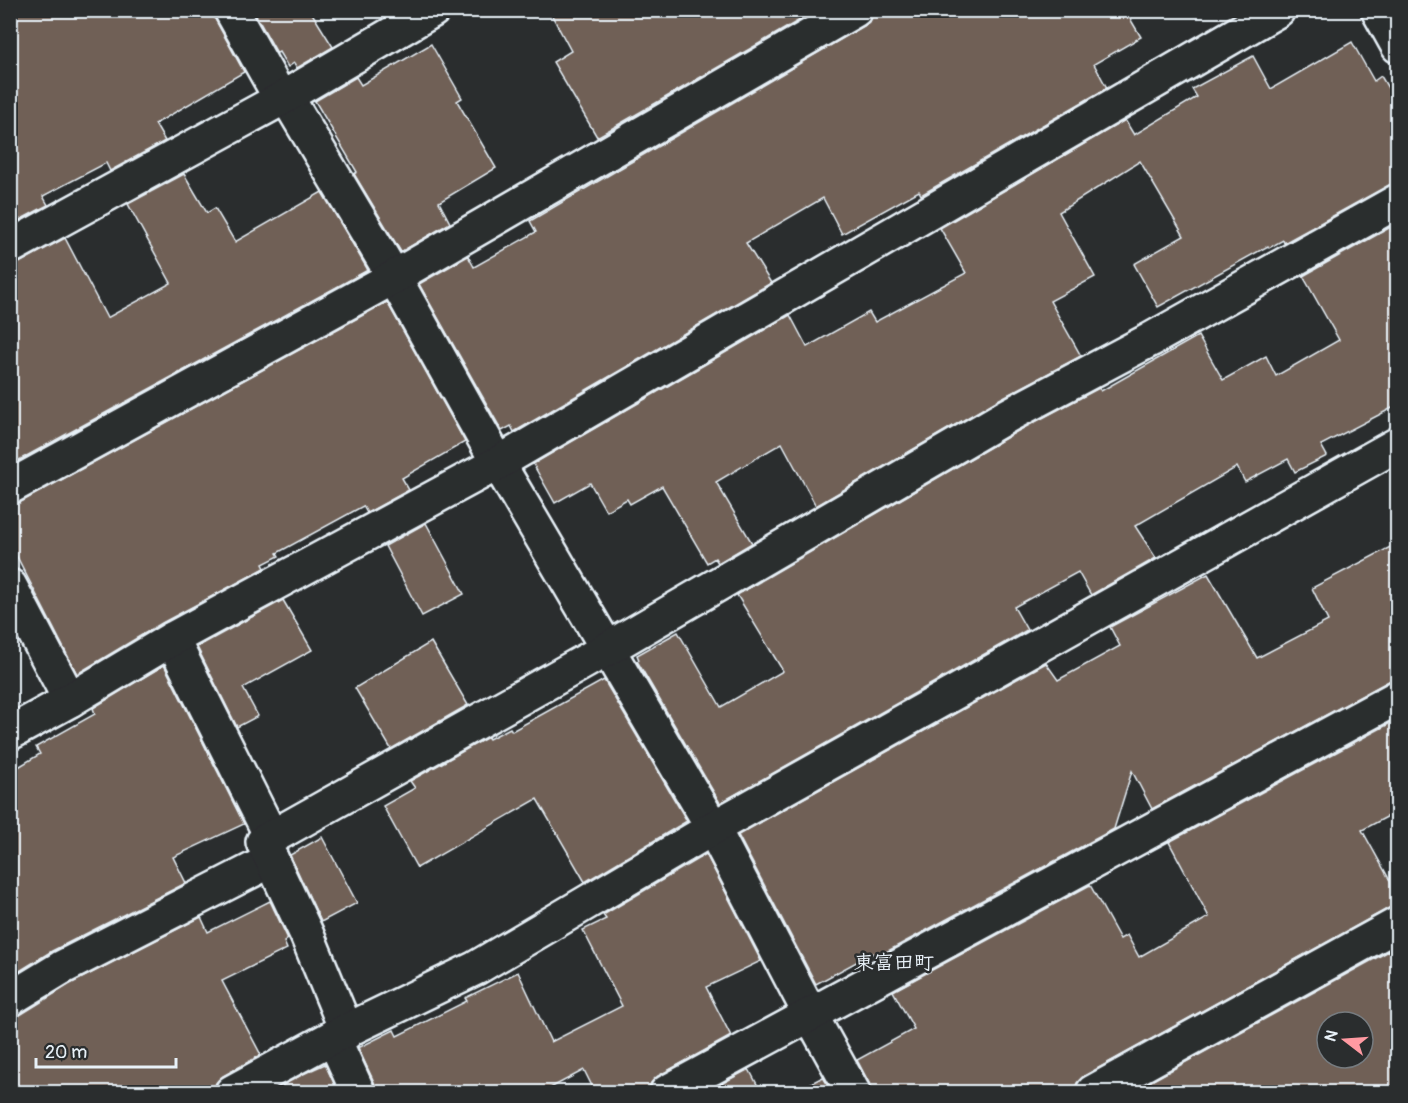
<svg xmlns="http://www.w3.org/2000/svg" width="1408" height="1103" font-family="Pangolin,'Klee One',sans-serif">
<rect width="100%" height="100%" fill="#2a2d2e"/>
<filter id="ink" filterUnits="userSpaceOnUse"><feTurbulence type="fractalNoise" baseFrequency=".0167" numOctaves="2"/><feDisplacementMap in="SourceGraphic" scale="12" xChannelSelector="R" yChannelSelector="G"/><feConvolveMatrix kernelMatrix="1 2 1 2 8 2 1 2 1" color-interpolation-filters="sRGB"/></filter>
<g filter="url(#ink)">
<g fill="#6f6056" stroke="#e8f1f8" stroke-width="1.5" fill-rule="evenodd">
<polygon points="10,10 212,10 215,19 244,72 155,124 165,141 110,171 106,163 43,196 48,205 10,225"/>
<polygon points="253,10 310,10 333,47 297,68 294,63 288,67 279,52 277,53"/>
<polygon points="549,10 817,10 597,137 553,62 571,51"/>
<polygon points="874,10 1125,10 1141,37 1094,64 1107,88 921,195 919,191 842,234 823,198 746,243 771,283 514,432 511,426 502,431 419,284 468,256 474,267 536,232 530,221 864,26 871,20"/>
<polygon points="1352,42 1374,81 1381,76 1398,105 1398,182 1389,185 1284,243 1283,240 1269,248 1268,246 1158,307 1134,264 1184,236 1140,161 1059,212 1095,277 1050,301 1081,356 998,400 816,506 782,443 716,482 752,543 718,563 715,558 707,563 662,486 630,504 627,499 606,511 590,483 555,503 533,464 790,315 807,347 869,312 875,322 966,273 940,228 1125,120 1134,135 1197,97 1192,89 1253,56 1271,89"/>
<polygon points="431,44 462,98 457,101 496,168 439,202 450,223 401,252 354,174 357,172 315,101 356,77 361,85"/>
<polygon points="184,174 207,213 215,208 235,242 322,192 368,270 10,465 10,266 19,263 65,238 107,318 171,283 128,204"/>
<polygon points="1398,223 1398,405 1321,445 1327,456 1295,472 1288,459 1245,482 1237,467 1135,526 1156,558 1091,595 1078,572 1014,607 1027,630 720,803 637,661 639,660 637,655 678,632 721,707 783,671 737,595 1016,432 1099,388 1101,391 1198,336 1223,380 1266,356 1276,376 1339,340 1303,276"/>
<polygon points="387,302 465,442 402,478 409,490 367,513 363,506 277,553 279,556 263,564 265,568 162,623 77,674 10,543 10,506 19,503"/>
<polygon points="426,523 464,594 422,616 385,546"/>
<polygon points="1398,543 1398,678 1389,681 1152,809 1132,771 1114,829 875,958 873,953 816,984 738,835 1046,663 1058,680 1120,646 1110,627 1208,574 1257,658 1328,621 1312,588"/>
<polygon points="283,600 312,650 243,688 258,716 237,727 197,647"/>
<polygon points="431,642 468,705 391,749 355,688"/>
<polygon points="164,665 244,824 173,857 186,883 52,951 10,977 10,772 40,754 36,747 95,714 93,708"/>
<polygon points="604,680 687,821 585,882 537,799 417,868 383,806 415,788 410,781 488,737 489,739 510,728 512,731"/>
<polygon points="1398,719 1398,811 1362,830 1398,895 1398,905 1389,908 1084,1076 1077,1083 1074,1092 872,1092 869,1083 857,1060 914,1029 893,991 1090,885 1120,939 1127,935 1139,957 1209,917 1169,842"/>
<polygon points="322,837 357,903 321,922 290,855"/>
<polygon points="706,854 761,961 706,987 731,1036 658,1076 651,1083 648,1092 595,1092 584,1070 543,1092 377,1092 375,1084 358,1048 394,1030 397,1036 467,1001 465,998 518,972 551,1042 622,1006 583,930 606,919 603,915"/>
<polygon points="270,901 288,939 284,942 287,949 222,981 261,1055 223,1076 216,1083 213,1092 10,1092 10,1018 20,1015 70,984 201,917 208,932"/>
<path d="M1398,946V1092H1131ZM1327,1022H1363V1058H1327Z"/>
<polygon points="325,1064 338,1092 270,1092 303,1074"/>
<polygon points="749,1069 761,1092 706,1092"/>
<polygon points="823,1077 832,1092 794,1092"/>
</g>
<g fill="none" stroke-linecap="round" stroke-linejoin="round">
<defs>
<g id="minor">
<polyline points="231,10 281,99"/>
<polyline points="1378,10 1398,46"/>
<polyline points="286,96 394,277 498,463 713,828 810,1014 853,1092"/>
<polyline points="10,247 281,99 433,10"/>
<polyline points="10,487 394,277 855,10"/>
<polyline points="10,586 70,700"/>
<polyline points="172,639 271,836"/>
<polyline points="10,733 70,700 172,639 498,463 1278,10"/>
<polyline points="10,999 61,968 272,860"/>
<polyline points="347,1032 307,935 263,842 607,649 1007,416 1150,340 1398,201"/>
<polyline points="333,1037 358,1092"/>
<polyline points="232,1092 333,1037 476,968 713,828 1398,444"/>
<polyline points="667,1092 1398,697"/>
<polyline points="1093,1092 1398,924"/>
</g>
</defs>
<use href="#minor" stroke="#e8f1f8" stroke-width="38"/>
<use href="#minor" stroke="#2a2d2e" stroke-width="33"/>
</g>
</g>
<g text-anchor="middle" dominant-baseline="central" stroke-width="5" stroke-linejoin="round" paint-order="stroke">
<g font-size="20" font-weight="bold" fill="#e8f1f8" stroke="#2a2d2e">
<text x="894" y="962">東富田町</text>
</g>
</g>
<rect width="1408" height="1103" fill="none" stroke="#2a2d2e" stroke-width="36"/>
<rect x="18" y="18" width="1372" height="1067" fill="none" stroke="#e8f1f8" stroke-width="2" filter="url(#ink)"/>
<g transform="translate(1345 1040) rotate(287)"><circle r="28" fill="#2a2d2e" stroke="#767b7f" stroke-width="1.5"/>
<path d="M0-4.5L10 22L0 15L-10 22Z" fill="#ff9aa2"/>
<text y="-9" font-size="16" font-weight="bold" text-anchor="middle" fill="#e8f1f8">N</text>
</g>
<path d="M36 1058v9h140v-9" fill="none" stroke="#e8f1f8" stroke-width="3"/>
<text x="45" y="1058" font-size="18" fill="#e8f1f8" stroke="#2a2d2e" stroke-width="4.5" paint-order="stroke">20 m</text>
</svg>
